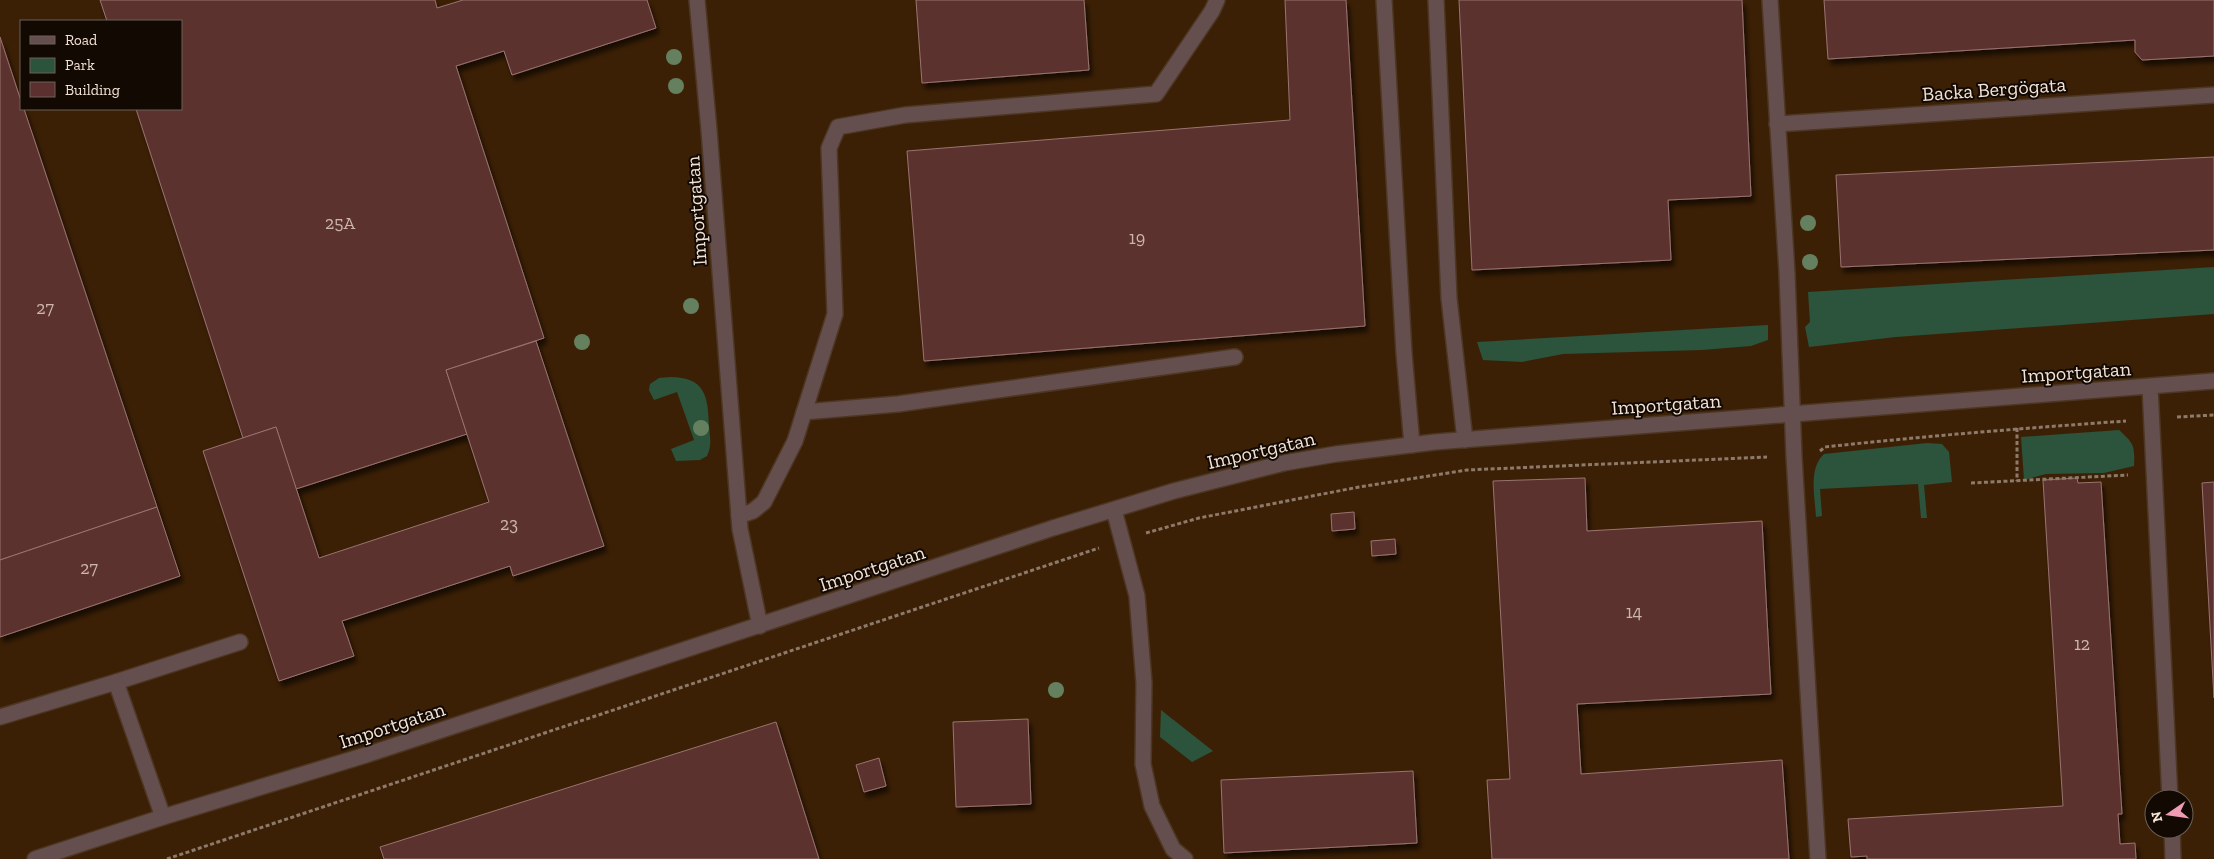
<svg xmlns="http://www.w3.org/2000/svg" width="2214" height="859" font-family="'Zilla Slab',serif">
<defs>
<filter id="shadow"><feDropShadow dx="3" dy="5.5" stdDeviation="2.5" flood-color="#0009"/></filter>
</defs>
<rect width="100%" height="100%" fill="#321b07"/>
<path fill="#3c2005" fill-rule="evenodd" d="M0,0H2214V859H0ZM21,21H181V109H21ZM2154,799H2184V829H2154Z"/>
<g fill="#2c533b">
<polygon points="2214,267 2214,314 1896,337 1809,347 1805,327 1810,322 1808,292"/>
<polygon points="1768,325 1768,340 1751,346 1702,350 1563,354 1522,362 1483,360 1477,342"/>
<path d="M670,377C705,377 708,396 709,426C710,437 712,446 707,456L700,460L676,461L671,449L694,440L677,392L654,400L649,390L650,384L659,378Z"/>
<path d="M2119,430C2134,444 2135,445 2134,466L2104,473L2046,474L2024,480L2021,437Z"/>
<path d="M1927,443L1942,444L1949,452L1952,482L1924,485L1927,518H1921L1918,484L1820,489L1822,516L1816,517C1815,498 1808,468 1824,454Z"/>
<polygon points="1161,710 1213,751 1192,762 1160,737"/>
</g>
<g fill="#5b302e" stroke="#997471" filter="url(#shadow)">
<polygon points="100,0 435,0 437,8 463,0 647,0 656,28 512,75 504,51 456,66 544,338 446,370 467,434 296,489 276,427 243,438 136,109 181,109 181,21 107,21"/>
<polygon points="916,0 1084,0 1089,70 922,83"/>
<polygon points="1285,0 1346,0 1365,326 924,361 907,151 1290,120"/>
<polygon points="1459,0 1742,0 1751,196 1668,200 1671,260 1472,270"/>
<polygon points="1824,0 2214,0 2214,56 2142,60 2135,52 2135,40 1828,59"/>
<polygon points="0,37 21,101 21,109 24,109 157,507 0,560"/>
<polygon points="2214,157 2214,250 1841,267 1836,175"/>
<polygon points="536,341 604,546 513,576 510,566 342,621 354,656 279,681 203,451 276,427 319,558 489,502 446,370"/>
<polygon points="1585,478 1587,531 1762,521 1771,694 1577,704 1581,774 1782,760 1789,859 1492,859 1487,780 1510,779 1493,481"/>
<polygon points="2077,478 2078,483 2101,482 2122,814 2118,814 2120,844 2135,843 2136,859 1867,859 1867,856 1851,857 1848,819 2063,806 2043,480"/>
<polygon points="2214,482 2214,698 2202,483"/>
<polygon points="157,507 180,576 0,637 0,560"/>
<polygon points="1354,512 1355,529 1332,531 1331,514"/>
<polygon points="1395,539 1396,554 1372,556 1371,541"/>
<polygon points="1028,719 1031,804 956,807 953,722"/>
<polygon points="776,722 819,859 384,859 380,847"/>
<polygon points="879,758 886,786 864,792 856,765"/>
<polygon points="1413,771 1417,843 1224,853 1221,780"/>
</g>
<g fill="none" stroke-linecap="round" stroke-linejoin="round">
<defs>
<g id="service">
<polyline points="1384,0 1404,353 1412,445"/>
<polyline points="1436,0 1449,298 1465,440"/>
<polyline points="1777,124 2214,95"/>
<polyline points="2150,387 2170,799"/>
<polyline points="804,412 898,404 1235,357"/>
<polyline points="1114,510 1137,596 1144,683 1143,764 1152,806 1173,849 1185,859"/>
<polyline points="739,516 753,511 764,502 795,441 835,314 829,148 838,127 905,115 1156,94 1212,11 1217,0"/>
<polyline points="116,682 240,642"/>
<polyline points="0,717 116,682 163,817"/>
<polyline points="2172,829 2173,859"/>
</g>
<g id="minor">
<polyline points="697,0 709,130 740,529 760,626"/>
<polyline points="1770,0 1787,273 1794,456 1818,859"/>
</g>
<polyline id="tertiary" points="35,859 163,817 366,755 1053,528 1174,491 1284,463 1336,454 1435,442 2214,381"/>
</defs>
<use href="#service" stroke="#4d3724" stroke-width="18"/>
<use href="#minor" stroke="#4d3724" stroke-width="18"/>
<use href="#tertiary" stroke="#4d3724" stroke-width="18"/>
<g stroke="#8d7a6a" stroke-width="3" stroke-dasharray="4 2.5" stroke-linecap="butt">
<polyline points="2177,417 2214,415"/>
<polyline points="2017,428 2017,481"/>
<path d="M1820,451L1825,447C1925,436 2026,428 2126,421"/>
<polyline points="1971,483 2128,475"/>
<polyline points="1146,533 1199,518 1359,487 1467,470 1767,457"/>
<polyline points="167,859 1099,548"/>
</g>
<use href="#service" stroke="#644f4e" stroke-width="15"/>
<use href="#minor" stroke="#644f4e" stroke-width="15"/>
<use href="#tertiary" stroke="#644f4e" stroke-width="15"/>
</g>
<g fill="#65805f">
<circle cx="674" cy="57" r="8"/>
<circle cx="676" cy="86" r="8"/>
<circle cx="1808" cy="223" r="8"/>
<circle cx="1810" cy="262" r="8"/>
<circle cx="691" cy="306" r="8"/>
<circle cx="582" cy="342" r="8"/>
<circle cx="701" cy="428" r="8"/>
<circle cx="1056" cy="690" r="8"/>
</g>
<g text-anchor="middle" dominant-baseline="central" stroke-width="4" stroke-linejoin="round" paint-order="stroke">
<g font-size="18" fill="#cdb6ad">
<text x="340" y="223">25A</text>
<text x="1137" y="238">19</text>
<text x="45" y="308">27</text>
<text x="509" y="524">23</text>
<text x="89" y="568">27</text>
<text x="1634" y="612">14</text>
<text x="2082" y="644">12</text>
</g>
<g font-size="20" fill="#f3e3d7" stroke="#120903">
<text transform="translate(1994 89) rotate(-4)">Backa Bergögata</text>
<text transform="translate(696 211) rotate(-94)">Importgatan</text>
<text transform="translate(2076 372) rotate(-4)">Importgatan</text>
<text transform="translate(1666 404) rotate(-4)">Importgatan</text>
<text transform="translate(1261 450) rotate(-13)">Importgatan</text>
<text transform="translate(872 568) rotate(-18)">Importgatan</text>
<text transform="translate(392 725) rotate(-18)">Importgatan</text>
</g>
</g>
<rect x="20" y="20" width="162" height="90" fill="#120903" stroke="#6c6058"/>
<rect x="30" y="36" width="25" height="8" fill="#644f4e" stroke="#6c6058"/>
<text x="65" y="45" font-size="15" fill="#f3e3d7">Road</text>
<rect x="30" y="58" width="25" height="15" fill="#2c533b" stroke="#6c6058"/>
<text x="65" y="70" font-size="15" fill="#f3e3d7">Park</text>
<rect x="30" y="82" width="25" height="15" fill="#5b302e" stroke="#6c6058"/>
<text x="65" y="95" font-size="15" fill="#f3e3d7">Building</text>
<g transform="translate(2169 814) rotate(257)"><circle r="24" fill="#120903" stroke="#6c6058"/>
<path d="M0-4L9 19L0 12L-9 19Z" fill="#f09ab4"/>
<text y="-8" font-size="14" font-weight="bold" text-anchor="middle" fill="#f3e3d7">N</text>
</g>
</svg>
